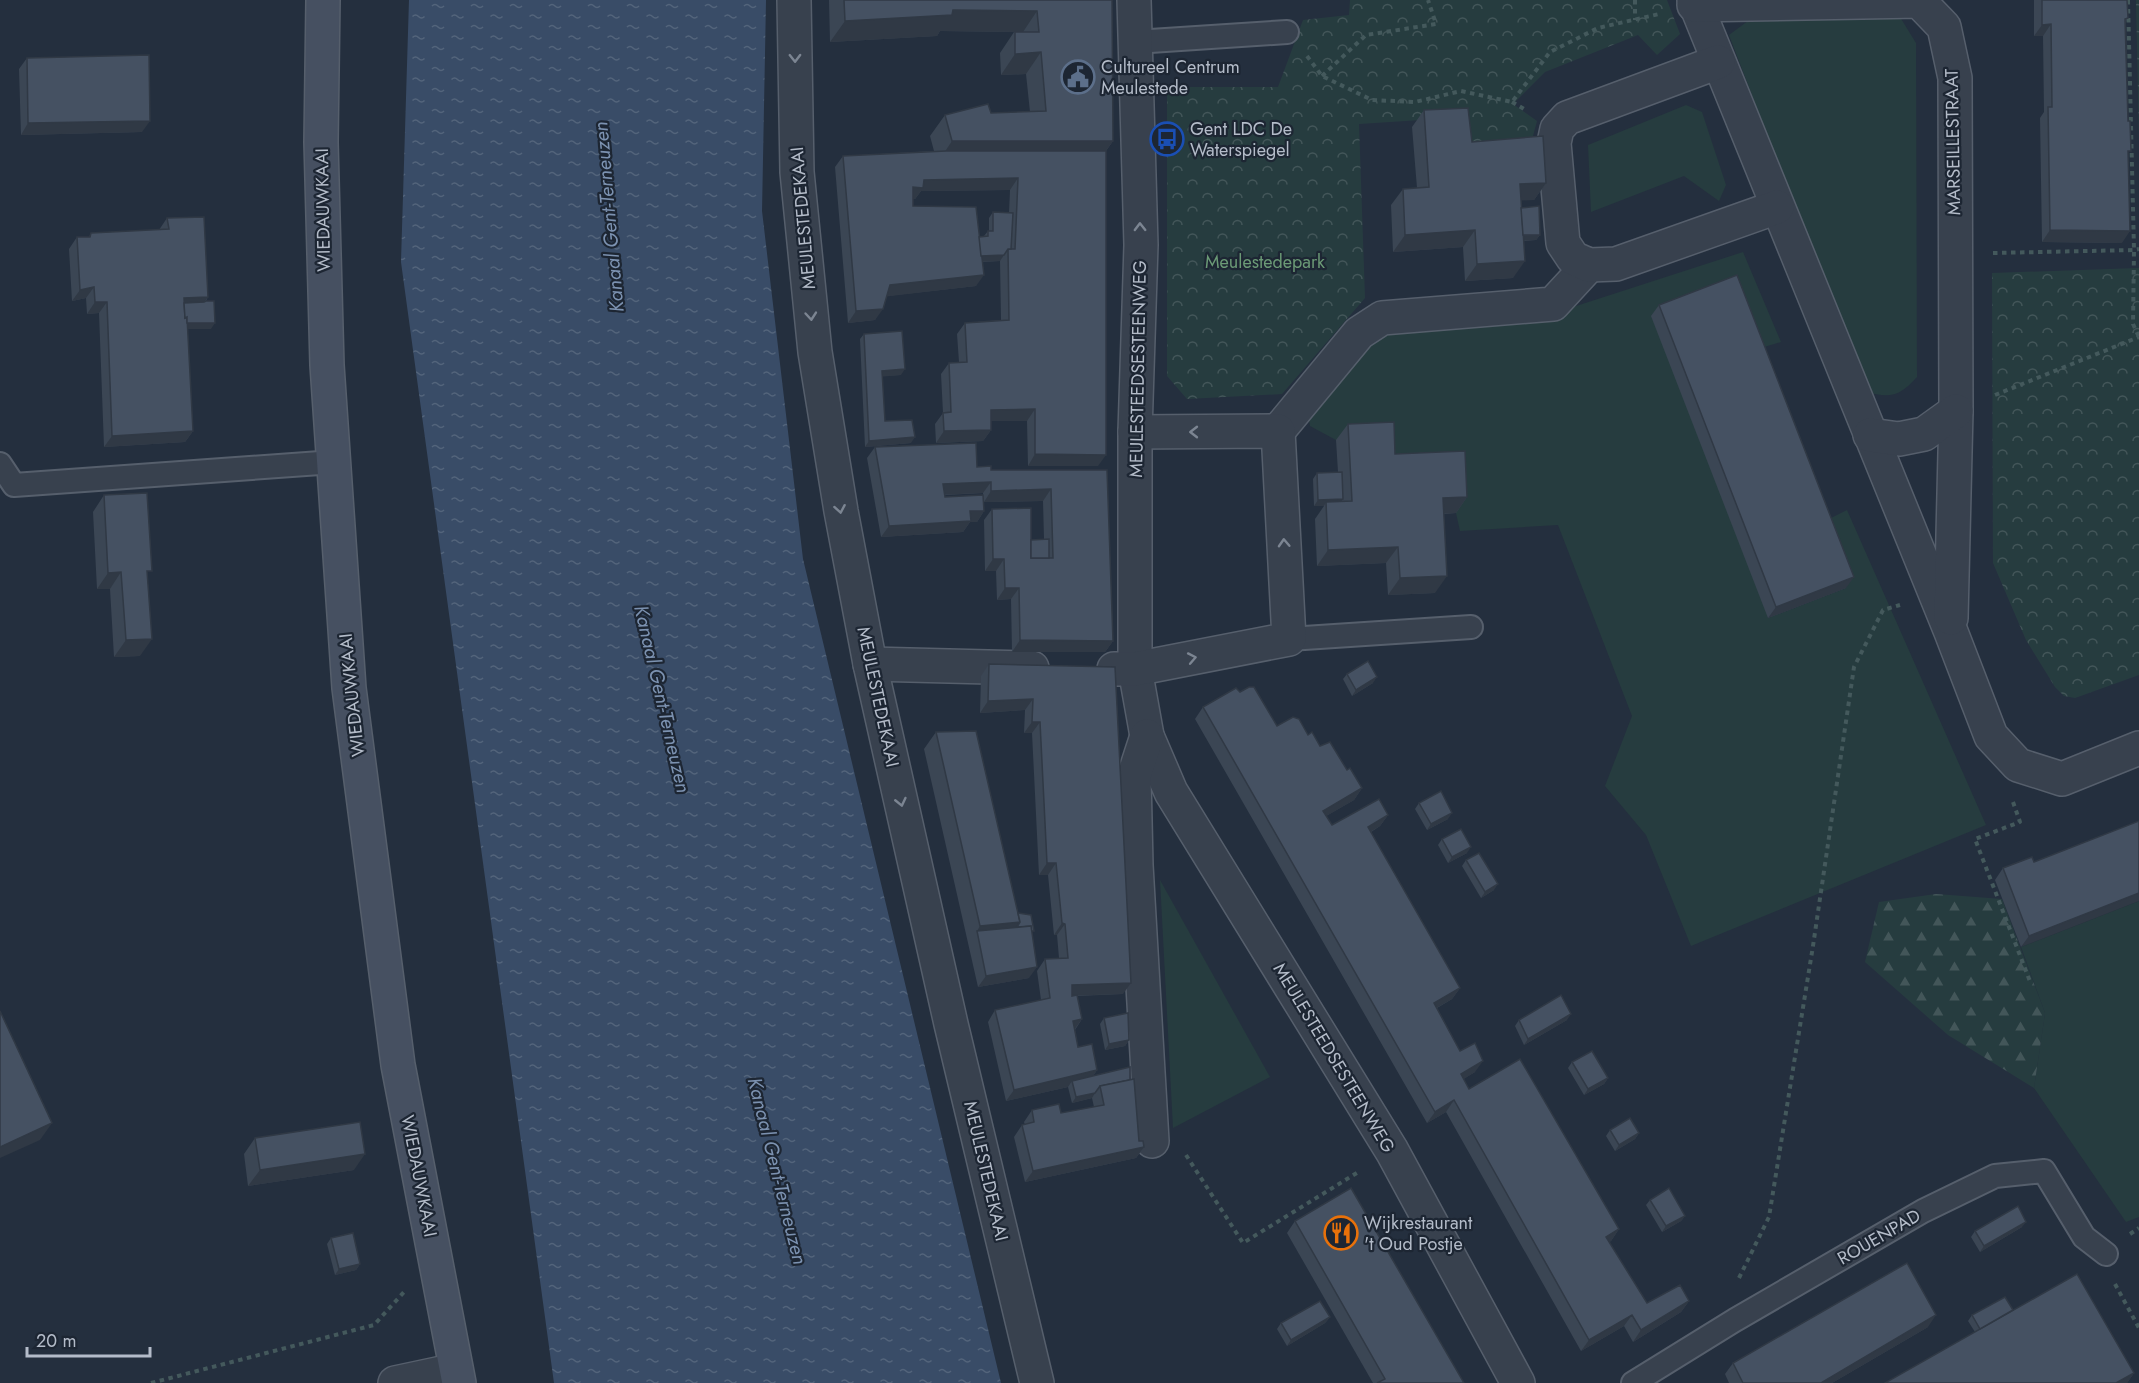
<svg xmlns="http://www.w3.org/2000/svg" width="2139" height="1383" font-family="Jost,sans-serif">
<defs>
<pattern id="forest-firs" width="22" height="20" patternUnits="userSpaceOnUse" patternTransform="scale(1.5)"><rect width="22" height="20" fill="#263c3f"/><path d="M5 1l3.5 6h-7zM16 11l3.5 6h-7z" fill="#435659"/></pattern>
<pattern id="park-crowns" width="20" height="18" patternUnits="userSpaceOnUse" patternTransform="scale(1.5)"><rect width="20" height="18" fill="#263c3f"/><path d="M2 6a3 3 0 1 1 6 0M12 15a3 3 0 1 1 6 0" fill="none" stroke="#435659"/></pattern>
<pattern id="water-ripples" width="26" height="14" patternUnits="userSpaceOnUse" patternTransform="scale(1.5)"><rect width="26" height="14" fill="#394c67"/><path d="M2 4q2-2 4 0t4 0M15 11q2-2 4 0t4 0" fill="none" stroke="#53647b"/></pattern>
</defs>
<rect width="100%" height="100%" fill="#242f3e"/>
<g fill="#263c3f">
<path d="M1756,15L1900,17L1916,43L1917,377C1899,397 1891,398 1865,392L1729,35Z"/>
<polygon points="1686,105 1702,112 1726,185 1719,201 1684,176 1591,212 1588,145"/>
<polygon points="1743,252 1781,342 1754,350 1768,618 1846,588 1821,523 1847,510 1986,825 1691,946 1646,835 1605,786 1632,716 1558,525 1460,531 1456,513 1453,467 1336,440 1310,426 1308,412 1386,327 1536,319"/>
<polygon points="1160,880 1270,1077 1173,1128"/>
<polygon points="2139,901 2139,1217 2126,1222 2034,1088 2045,1013 2021,947"/>
</g>
<polygon fill="url(#forest-firs)" points="1936,894 2002,899 2045,1013 2034,1088 1948,1035 1865,962 1879,902"/>
<g fill="url(#park-crowns)">
<polygon points="1350,0 1667,0 1680,34 1657,55 1638,35 1545,72 1513,104 1537,121 1531,143 1470,148 1467,117 1359,124 1365,298 1282,394 1187,399 1167,376 1167,87 1278,87 1303,20 1349,15"/>
<polygon points="2136,0 2139,0 2139,142"/>
<polygon points="2139,268 2139,675 2075,698 2064,696 2055,687 2026,640 1993,563 1992,273"/>
</g>
<polygon fill="url(#water-ripples)" points="409,0 766,0 762,211 803,559 1001,1383 554,1383 401,262"/>
<g fill="none" stroke-linecap="round" stroke-linejoin="round">
<defs>
<g id="service">
<polyline points="1135,42 1287,32"/>
<polyline points="0,464 14,485 334,462"/>
<polyline points="1289,639 1471,627"/>
<polyline points="1633,1383 1735,1320 1923,1211 1995,1176 2044,1171 2084,1237 2106,1254"/>
</g>
<polyline id="pedestrian" points="1278,431 1359,333 1382,318 1553,304 1589,265"/>
<g id="minor">
<polyline points="794,0 797,172 815,352 841,511 870,664 951,1024 1037,1383"/>
<polyline points="1134,0 1141,245 1135,432 1135,669 1147,736 1171,792 1392,1151 1518,1383"/>
<polyline points="1694,0 1951,632 1991,736 2018,765 2062,779 2139,748"/>
<polyline points="1694,5 1919,1 1944,27 1955,78 1956,411 1951,618"/>
<polyline points="1718,62 1567,118 1557,129 1554,143 1563,243 1573,258 1589,265 1616,264 1777,207"/>
<polyline points="1870,435 1899,439 1924,434 1956,411"/>
<polyline points="870,664 1032,668"/>
<polyline points="1114,669 1135,669 1289,639 1278,431 1135,432"/>
<polyline points="1147,736 1134,776 1136,865 1152,1141"/>
<polyline points="395,1383 456,1370"/>
</g>
<polyline id="secondary" points="323,0 321,142 327,365 349,688 398,1065 459,1383"/>
</defs>
<use href="#service" stroke="#565f6c" stroke-width="26"/>
<use href="#pedestrian" stroke="#565f6c" stroke-width="36"/>
<use href="#minor" stroke="#565f6c" stroke-width="36"/>
<use href="#secondary" stroke="#565f6c" stroke-width="36"/>
<g stroke="#44595c" stroke-width="4" stroke-dasharray="4.5 4.5" stroke-linecap="butt">
<polyline points="1635,0 1635,20"/>
<polyline points="2128,0 2134,250 2133,324 2139,337"/>
<polyline points="1307,56 1322,76 1372,100 1415,102 1461,91 1512,102 1550,52 1598,28 1659,14"/>
<polyline points="1322,76 1366,35 1436,24 1428,0"/>
<polyline points="1512,102 1524,109"/>
<polyline points="1993,253 2134,250 2139,249"/>
<polyline points="1995,395 2139,337"/>
<polyline points="2013,802 2020,822 1975,839 2031,984"/>
<polyline points="1186,1155 1243,1243 1360,1171"/>
<polyline points="2130,1234 2139,1228"/>
<polyline points="1739,1278 1769,1217 1813,946 1854,667 1883,610 1900,605"/>
<polyline points="2115,1284 2139,1328"/>
<polyline points="151,1383 374,1325 404,1292"/>
</g>
<use href="#service" stroke="#38414e" stroke-width="22"/>
<use href="#pedestrian" stroke="#38414e" stroke-width="33"/>
<use href="#minor" stroke="#38414e" stroke-width="33"/>
<use href="#secondary" stroke="#465061" stroke-width="33"/>
</g>
<g fill="#3b4654" fill-rule="evenodd">
<path d="M829,0H1112L1113,141L1106,151L1098,466H1028L1027,421H991V430L983,441L936,443L935,424L943,413L941,374L949,363L959,362L957,334L965,323L1001,320L1000,261L982,262L976,286L887,296L875,320L848,323L835,167L843,156L934,151L930,136L945,115L1030,112L1026,74L1001,75L1000,53L1014,32L940,31L937,36L830,42ZM1010,190L1009,213L993,212L989,218V231H988L984,236L979,237L913,206V199H915L921,191Z"/>
<polygon points="2034,0 2127,0 2128,18 2126,21 2128,156 2122,243 2042,242 2040,118 2044,112 2043,36 2034,36"/>
<polygon points="27,58 142,132 21,135 19,69"/>
<polygon points="1424,110 1472,142 1546,183 1534,200 1521,200 1521,208 1540,235 1536,240 1523,241 1513,278 1465,281 1463,247 1393,252 1391,205 1403,189 1417,188 1412,127"/>
<polygon points="167,218 208,297 206,301 211,329 187,329 193,431 185,442 104,447 99,313 87,314 86,298 72,301 69,249 77,237 89,237 91,233 159,230"/>
<polygon points="1659,305 1846,588 1768,618 1651,316"/>
<polygon points="864,334 901,375 882,376 885,421 911,443 865,447 860,339"/>
<polygon points="1348,424 1395,454 1467,497 1456,513 1444,514 1435,593 1388,595 1386,563 1317,566 1315,519 1324,506 1314,506 1313,479 1317,473 1338,472 1336,440"/>
<path d="M875,447L991,470H1107L1113,641L1105,652H1012L1011,599L997,600L996,571H985L984,520L992,509L1031,540L1044,539L1043,501L984,502V511L977,522H970L963,532L881,537L867,458ZM983,493V499L945,497V495Z"/>
<polygon points="104,495 140,656 114,657 110,589 97,589 93,512"/>
<polygon points="989,664 1115,667 1123,994 1077,996 1082,1019 1075,1030 1078,1047 1097,1070 1093,1076 1130,1080 1139,1141 1144,1147 1136,1158 1025,1182 1014,1137 1022,1125 1025,1125 1024,1122 1032,1110 1061,1113 1094,1107 1092,1098 1072,1103 1068,1087 1006,1101 988,1022 995,1010 1041,1000 1037,971 1045,959 1059,958 1057,935 1054,935 1048,875 1039,875 1032,733 1024,733 1025,710 980,713 981,676"/>
<polygon points="1347,674 1373,683 1352,696 1343,679"/>
<polygon points="1240,692 1277,726 1308,735 1347,770 1362,788 1354,800 1326,816 1332,825 1388,815 1380,826 1371,832 1460,988 1452,999 1437,1008 1460,1051 1475,1072 1463,1079 1469,1089 1619,1229 1611,1241 1609,1242 1647,1303 1689,1301 1681,1312 1633,1342 1624,1326 1581,1351 1446,1112 1427,1123 1195,719 1203,707"/>
<polygon points="936,732 1018,913 1032,934 1029,978 978,987 924,749"/>
<polygon points="1419,803 1448,819 1427,830 1415,809"/>
<polygon points="2139,821 2021,947 1995,880 2003,868 2034,862"/>
<polygon points="1442,839 1467,853 1448,863 1438,845"/>
<polygon points="1466,860 1494,890 1481,898 1462,866"/>
<polygon points="1104,1018 1129,1040 1125,1046 1105,1050 1100,1024"/>
<polygon points="1519,1020 1567,1020 1524,1045 1515,1026"/>
<polygon points="1572,1062 1608,1078 1604,1084 1584,1095 1568,1068"/>
<polygon points="1610,1130 1639,1133 1635,1139 1615,1151 1606,1136"/>
<polygon points="255,1138 354,1170 248,1186 244,1154"/>
<polygon points="1650,1200 1685,1216 1681,1221 1662,1232 1646,1205"/>
<polygon points="1295,1221 1464,1383 1373,1383 1287,1233"/>
<polygon points="2022,1227 1980,1252 1971,1237 1975,1231"/>
<polygon points="331,1238 360,1264 356,1270 335,1275 327,1244"/>
<polygon points="2013,1310 2134,1373 2127,1383 1885,1383 1975,1332 1968,1321 1972,1315"/>
<polygon points="1330,1317 1325,1323 1287,1346 1277,1329 1281,1323"/>
<polygon points="1928,1327 1832,1383 1729,1383 1725,1374 1733,1363"/>
</g>
<g fill="#303945">
<polygon points="953,10 1037,11 1023,32 940,31 937,36 830,42 845,21"/>
<polygon points="2051,24 2043,36 2034,36 2042,25"/>
<polygon points="1041,52 1026,74 1001,75 1015,54"/>
<polygon points="150,121 142,132 21,135 28,123"/>
<polygon points="952,141 1113,141 1098,162 938,162"/>
<polygon points="1018,178 1010,190 921,191 915,199 905,199 913,187 924,180"/>
<polygon points="1546,183 1534,200 1508,201 1520,184"/>
<polygon points="1475,230 1463,247 1393,252 1405,235"/>
<polygon points="2050,230 2130,231 2122,243 2042,242"/>
<polygon points="1540,235 1536,240 1511,241 1515,236"/>
<polygon points="1004,255 1000,261 972,262 976,256"/>
<polygon points="1525,261 1513,278 1465,281 1477,264"/>
<polygon points="984,275 976,286 882,297 890,285"/>
<polygon points="94,287 86,298 72,301 80,290"/>
<polygon points="208,297 200,308 180,309 184,298"/>
<polygon points="95,302 107,302 99,313 87,314"/>
<polygon points="883,309 875,320 848,323 856,311"/>
<polygon points="181,323 215,323 211,329 177,329"/>
<polygon points="905,369 901,375 878,377 882,371"/>
<polygon points="1035,409 1027,421 983,421 991,410"/>
<polygon points="991,430 983,441 936,443 944,431"/>
<polygon points="193,431 185,442 104,447 112,436"/>
<polygon points="915,437 911,443 865,447 869,441"/>
<polygon points="1035,454 1106,455 1098,466 1028,466"/>
<polygon points="991,482 983,493 935,495 943,484"/>
<polygon points="1051,489 1043,501 984,502 991,491"/>
<polygon points="1467,497 1456,513 1432,514 1443,498"/>
<polygon points="1343,499 1339,505 1326,502 1324,506 1314,506 1318,500"/>
<polygon points="970,511 984,511 977,522 970,522 963,532 881,537 889,526"/>
<polygon points="1398,547 1386,563 1317,566 1328,550"/>
<polygon points="993,559 1004,559 996,571 985,571"/>
<polygon points="121,572 110,589 97,589 108,573"/>
<polygon points="1447,576 1435,593 1388,595 1400,578"/>
<polygon points="1854,577 1846,588 1768,618 1776,607"/>
<polygon points="1005,588 1019,588 1011,599 997,600"/>
<polygon points="152,639 140,656 114,657 126,640"/>
<polygon points="1020,640 1113,641 1105,652 1012,652"/>
<polygon points="1377,677 1373,683 1352,696 1356,690"/>
<polygon points="1033,699 1025,710 980,713 988,701"/>
<polygon points="1032,722 1040,722 1032,733 1024,733"/>
<polygon points="1362,788 1354,800 1316,822 1323,811"/>
<polygon points="1452,813 1448,819 1427,830 1431,824"/>
<polygon points="1388,815 1380,826 1360,838 1368,827"/>
<polygon points="1471,847 1467,853 1448,863 1452,857"/>
<polygon points="1047,863 1056,863 1048,875 1039,875"/>
<polygon points="1498,884 1494,890 1481,898 1485,892"/>
<polygon points="2139,893 2139,901 2021,947 2029,936"/>
<polygon points="1020,922 1009,939 977,931 980,926"/>
<polygon points="1062,923 1065,924 1057,935 1054,935"/>
<polygon points="1037,967 1029,978 978,987 986,976"/>
<polygon points="1131,983 1123,994 1064,996 1072,985"/>
<polygon points="1460,988 1452,999 1426,1014 1434,1003"/>
<polygon points="1571,1014 1567,1020 1524,1045 1528,1039"/>
<polygon points="1082,1019 1074,1030 1073,1021"/>
<polygon points="1129,1040 1125,1046 1105,1050 1109,1044"/>
<polygon points="1483,1061 1475,1072 1453,1086 1461,1074"/>
<polygon points="1097,1070 1089,1082 1072,1081 1068,1087 1006,1101 1014,1090"/>
<polygon points="1608,1078 1604,1084 1584,1095 1588,1089"/>
<polygon points="1095,1093 1092,1098 1072,1103 1076,1097"/>
<polygon points="1454,1100 1446,1112 1427,1123 1435,1112"/>
<polygon points="52,1123 40,1140 0,1158 0,1147"/>
<polygon points="1639,1133 1635,1139 1615,1151 1619,1145"/>
<polygon points="1144,1147 1136,1158 1025,1182 1033,1171"/>
<polygon points="365,1154 354,1170 248,1186 260,1170"/>
<polygon points="1685,1216 1681,1221 1662,1232 1666,1226"/>
<polygon points="2026,1222 2022,1227 1980,1252 1984,1246"/>
<polygon points="1619,1229 1611,1241 1598,1248 1606,1237"/>
<polygon points="360,1264 356,1270 335,1275 339,1269"/>
<polygon points="1689,1301 1681,1312 1633,1342 1641,1330"/>
<polygon points="1632,1315 1624,1326 1581,1351 1589,1340"/>
<polygon points="1936,1315 1928,1327 1832,1383 1821,1383"/>
<polygon points="1330,1317 1325,1323 1287,1346 1291,1340"/>
<polygon points="2134,1373 2127,1383 2116,1383"/>
</g>
<g fill="#455162" stroke="#303945" stroke-width="1.5">
<polygon points="844,0 1112,0 1113,141 952,141 945,115 988,104 991,113 1046,111 1041,52 1015,54 1015,32 1039,32 1037,11 953,10 952,15 845,21"/>
<polygon points="2042,0 2127,0 2128,18 2125,19 2128,121 2130,121 2131,151 2128,151 2130,231 2050,230 2048,107 2052,107 2051,24 2042,25"/>
<polygon points="149,55 150,121 28,123 27,58"/>
<polygon points="1468,108 1472,142 1543,136 1546,183 1520,184 1525,261 1477,264 1475,230 1405,235 1403,189 1429,187 1424,110"/>
<polygon points="946,151 1106,151 1106,455 1035,454 1035,409 991,410 991,430 944,431 943,413 951,412 949,363 967,362 965,323 1009,320 1008,249 1015,249 1018,178 924,180 923,188 913,187 913,206 976,207 984,275 890,285 883,309 856,311 843,156"/>
<polygon points="1539,206 1540,235 1523,235 1521,208"/>
<polygon points="993,212 1013,213 1011,249 1008,249 1004,255 981,256 979,237 988,236 988,231 993,231"/>
<polygon points="204,217 208,297 184,298 185,318 187,317 193,431 112,436 107,302 95,302 94,287 80,290 77,237 90,237 91,233 169,229 167,218"/>
<polygon points="1737,275 1854,577 1776,607 1659,305"/>
<polygon points="206,301 214,301 215,323 187,323 187,317 185,318 184,303 204,302"/>
<polygon points="902,331 905,369 882,371 885,421 912,420 915,437 869,441 864,334"/>
<polygon points="1394,422 1395,454 1465,451 1467,497 1443,498 1447,576 1400,578 1398,547 1328,550 1326,502 1352,501 1348,424"/>
<polygon points="976,443 977,467 991,466 991,470 1107,470 1113,641 1020,640 1019,588 1005,588 1004,559 993,559 992,509 1031,508 1031,558 1053,558 1051,489 991,491 991,482 943,484 945,497 983,495 984,511 970,511 971,521 889,526 875,447"/>
<polygon points="1342,472 1343,499 1318,500 1317,473"/>
<polygon points="147,493 152,571 147,571 152,639 126,640 121,572 108,573 104,495"/>
<polygon points="1049,539 1049,558 1031,558 1031,540"/>
<polygon points="1368,661 1377,677 1356,690 1347,674"/>
<polygon points="989,664 1115,667 1131,983 1072,985 1072,996 1077,995 1082,1019 1073,1021 1078,1047 1092,1044 1097,1070 1014,1090 995,1010 1050,998 1045,959 1068,958 1065,924 1062,923 1056,863 1047,863 1040,722 1032,722 1033,699 988,701"/>
<polygon points="1249,687 1254,687 1277,726 1293,717 1299,719 1308,735 1312,732 1320,746 1330,742 1347,770 1350,768 1362,788 1323,811 1332,825 1379,799 1388,815 1368,827 1460,988 1434,1003 1460,1051 1475,1043 1483,1061 1461,1074 1469,1089 1520,1059 1619,1229 1606,1237 1647,1303 1680,1285 1689,1301 1641,1330 1632,1315 1589,1340 1454,1100 1435,1112 1203,707 1236,688 1240,692"/>
<polygon points="976,731 1020,922 980,926 936,732"/>
<polygon points="1441,791 1452,813 1431,824 1419,803"/>
<polygon points="2139,821 2139,893 2029,936 2003,868 2032,857 2034,862"/>
<polygon points="1461,829 1471,847 1452,857 1442,839"/>
<polygon points="1479,853 1498,884 1485,892 1466,860"/>
<polygon points="1018,913 1031,915 1034,931 1031,931 1031,926 1017,927 1020,922"/>
<polygon points="1031,926 1037,967 986,976 977,931"/>
<polygon points="1561,995 1571,1014 1528,1039 1519,1020"/>
<polygon points="0,1011 52,1123 0,1147"/>
<polygon points="1128,1013 1129,1040 1109,1044 1104,1018"/>
<polygon points="1592,1051 1608,1078 1588,1089 1572,1062"/>
<polygon points="1130,1067 1130,1080 1100,1086 1095,1093 1076,1097 1072,1081"/>
<polygon points="1134,1079 1139,1141 1143,1141 1144,1147 1033,1171 1022,1125 1034,1122 1032,1110 1059,1104 1061,1113 1104,1105 1100,1086"/>
<polygon points="1630,1118 1639,1133 1619,1145 1610,1130"/>
<polygon points="360,1122 365,1154 260,1170 255,1138"/>
<polygon points="1351,1188 1464,1383 1377,1383 1385,1379 1295,1221"/>
<polygon points="1669,1188 1685,1216 1666,1226 1650,1200"/>
<polygon points="2018,1206 2026,1222 1984,1246 1975,1231"/>
<polygon points="353,1233 360,1264 339,1269 331,1238"/>
<polygon points="1907,1263 1936,1315 1821,1383 1743,1383 1733,1363"/>
<polygon points="2077,1274 2134,1373 2116,1383 1885,1383"/>
<polygon points="2005,1297 2013,1310 1980,1329 1972,1315"/>
<polygon points="1320,1301 1330,1317 1291,1340 1281,1323"/>
</g>
<defs><path id="oneway-chevron" d="M-2-3.5L2.5 0L-2 3.5" fill="none" stroke-width="1.6" stroke-linecap="round" stroke-linejoin="round" transform="scale(1.5)"/></defs>
<g stroke="#7c8592">
<use href="#oneway-chevron" transform="translate(795 58) rotate(89)"/>
<use href="#oneway-chevron" transform="translate(1140 227) rotate(-91)"/>
<use href="#oneway-chevron" transform="translate(811 316) rotate(85)"/>
<use href="#oneway-chevron" transform="translate(1194 432) rotate(180)"/>
<use href="#oneway-chevron" transform="translate(840 509) rotate(80)"/>
<use href="#oneway-chevron" transform="translate(1284 543) rotate(-93)"/>
<use href="#oneway-chevron" transform="translate(1192 658) rotate(-11)"/>
<use href="#oneway-chevron" transform="translate(901 802) rotate(77)"/>
</g>
<defs>
<symbol id="civic-ring" viewBox="-11 -11 22 22"><circle r="9.5" fill="#1d2633" stroke="#5c6f8a" stroke-width="1.5"/><path d="M-.6-6.5H3V-4.5H.6V-3L4-1V1h2V6H-6V1h2V-1L-.6-3ZM-1.2 2.5V6h2.4V2.5Z" fill="#5c6f8a"/></symbol>
<symbol id="bus-ring" viewBox="-11 -11 22 22"><circle r="9.5" fill="#1d2633" stroke="#1a4fb4" stroke-width="1.5"/><path d="M-5-6H5V4H4V6H2V4H-2V6H-4V4H-5ZM-3.5-4V0h7V-4ZM-3.5 1.2v1.5H-2V1.2ZM2 1.2v1.5H3.5V1.2Z" fill="#1a4fb4"/></symbol>
<symbol id="restaurant-ring" viewBox="-11 -11 22 22"><circle r="9.5" fill="#1d2633" stroke="#e8710a" stroke-width="1.5"/><path d="M-5-6h1v4h1v-4h1v4h1v-4h1v5L-1.5 .5V6h-2V.5L-5-1ZM5-6V6H3V1.5H1.5Q1.5-4 5-6Z" fill="#e8710a"/></symbol>
</defs>
<g fill-rule="evenodd">
<use href="#civic-ring" x="1059" y="58" width="38" height="38"/>
<use href="#bus-ring" x="1148" y="120" width="38" height="38"/>
<use href="#restaurant-ring" x="1322" y="1214" width="38" height="38"/>
</g>
<g text-anchor="middle" dominant-baseline="central" stroke-width="4.5" stroke-linejoin="round" paint-order="stroke">
<g font-size="18" fill="#b4bcc9" stroke="#1d2633" text-anchor="start">
<text x="1101" y="67">Cultureel Centrum<tspan x="1101" dy="21">Meulestede</tspan></text>
<text x="1190" y="129">Gent LDC De<tspan x="1190" dy="21">Waterspiegel</tspan></text>
<text x="1364" y="1223">Wijkrestaurant<tspan x="1364" dy="21">'t Oud Postje</tspan></text>
</g>
<g font-size="18" fill="#b4bcc9" stroke="#1d2633">
<text transform="translate(1953 142) rotate(-91)">MARSEILLESTRAAT</text>
<text transform="translate(323 210) rotate(-91)">WIEDAUWKAAI</text>
<text transform="translate(803 218) rotate(-95)">MEULESTEDEKAAI</text>
<text transform="translate(1138 369) rotate(-89)">MEULESTEEDSESTEENWEG</text>
<text transform="translate(352 695) rotate(-96)">WIEDAUWKAAI</text>
<text transform="translate(878 697) rotate(78)">MEULESTEDEKAAI</text>
<text transform="translate(1334 1058) rotate(59)">MEULESTEEDSESTEENWEG</text>
<text transform="translate(986 1171) rotate(77)">MEULESTEDEKAAI</text>
<text transform="translate(419 1176) rotate(79)">WIEDAUWKAAI</text>
<text transform="translate(1879 1237) rotate(-30)">ROUENPAD</text>
</g>
<g font-size="18" fill="#6b9a76" stroke="#1d2633">
<text x="1265" y="262">Meulestedepark</text>
</g>
<g font-size="20" font-style="italic" fill="#7c92b1" stroke="#1d2633">
<text transform="translate(609 217) rotate(-95)">Kanaal Gent-Terneuzen</text>
<text transform="translate(662 699) rotate(77)">Kanaal Gent-Terneuzen</text>
<text transform="translate(777 1171) rotate(76)">Kanaal Gent-Terneuzen</text>
</g>
</g>
<path d="M27 1347v9h123v-9" fill="none" stroke="#b4bcc9" stroke-width="3"/>
<text x="36" y="1347" font-size="18" fill="#b4bcc9" stroke="#1d2633" stroke-width="4.5" paint-order="stroke">20 m</text>
</svg>
